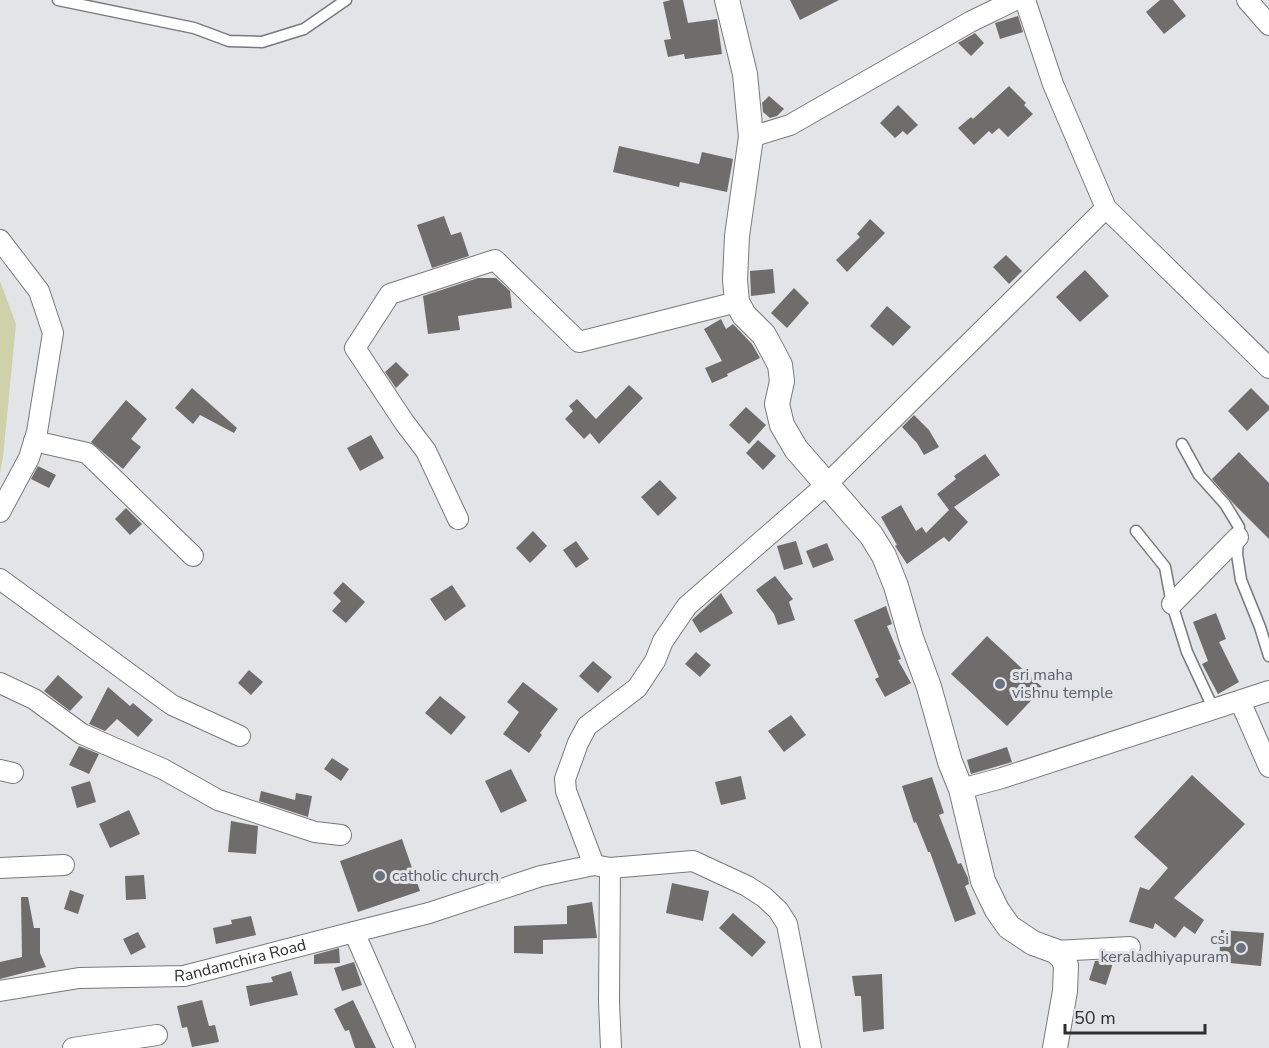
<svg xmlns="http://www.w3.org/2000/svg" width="1269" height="1048" font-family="'Nunito Sans',sans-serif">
<rect width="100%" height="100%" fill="#e3e4e7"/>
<polygon fill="#ced1a9" points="0,281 16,324 3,457 0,473"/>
<g fill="#6f6d6c">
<polygon points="671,0 683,0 688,23 717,19 722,54 685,59 684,54 668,57 664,40 671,39 663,2"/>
<polygon points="790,0 839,0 800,20"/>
<polygon points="1160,0 1173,0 1186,16 1164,34 1146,12"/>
<polygon points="1018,16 1023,32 1000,39 995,23"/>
<polygon points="975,33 984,43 971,56 958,43"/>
<polygon points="1009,86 1026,103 1024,105 1033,114 1008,137 999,128 992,134 989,131 974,145 958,128 971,117 973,119"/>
<polygon points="769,96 784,109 777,116 770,118 763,112 762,103"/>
<polygon points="898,105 918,125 907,135 903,131 895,138 880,123"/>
<polygon points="619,146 699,164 702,152 733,159 727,192 680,182 679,187 613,172"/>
<polygon points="444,216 451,235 461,232 469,256 432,268 417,225"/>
<polygon points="870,219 885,233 847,272 836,260 860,237 857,234"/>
<polygon points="1006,255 1022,271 1009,284 993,267"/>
<polygon points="773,269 775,293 751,296 750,271"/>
<polygon points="1085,270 1109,296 1080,322 1056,297"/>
<polygon points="478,278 496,278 510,291 512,308 458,316 460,330 428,334 423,296"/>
<polygon points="794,288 809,303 787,328 771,313"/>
<polygon points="887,306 911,327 893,346 870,326"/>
<polygon points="721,319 726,329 733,324 752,344 760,358 727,374 728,376 712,383 705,368 722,361 704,329"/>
<polygon points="396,362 409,375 396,388 385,372"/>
<polygon points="629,385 643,398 599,444 590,433 584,439 565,419 573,411 569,406 577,399 596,419"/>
<polygon points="192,388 237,428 234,433 200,415 193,424 175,408"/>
<polygon points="1251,388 1269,406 1269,410 1247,431 1228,411"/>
<polygon points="126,400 147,419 131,439 141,447 123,469 91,442"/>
<polygon points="746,407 766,425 749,444 729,425"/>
<polygon points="914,415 929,430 939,447 924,455 917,443 902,427"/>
<polygon points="371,435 384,458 360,471 347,448"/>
<polygon points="758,440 776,456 763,470 746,453"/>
<polygon points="1239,452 1269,483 1269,539 1234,504 1212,479"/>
<polygon points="985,454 1000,475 954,507 968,522 949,542 944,537 907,564 895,546 897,545 881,517 901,505 916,531 922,527 926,533 949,510 937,494 956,479 954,476"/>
<polygon points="38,466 56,475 49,488 31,479"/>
<polygon points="660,480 677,498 658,516 641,497"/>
<polygon points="126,508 142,524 130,535 115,519"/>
<polygon points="533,531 547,546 530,563 516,548"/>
<polygon points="576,541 589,559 576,568 563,550"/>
<polygon points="796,541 803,564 784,570 777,546"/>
<polygon points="827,543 834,560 813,568 806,551"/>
<polygon points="775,576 793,599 789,602 795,620 778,625 774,614 756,590"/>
<polygon points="343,582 365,602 346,623 332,611 341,601 333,593"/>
<polygon points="452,585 466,606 445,621 430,599"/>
<polygon points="721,593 733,613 700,633 692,620"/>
<polygon points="886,606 892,624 887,626 901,659 898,660 911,683 885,697 875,679 879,677 854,620"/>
<polygon points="1216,613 1226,639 1219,642 1239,682 1218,694 1202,664 1208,661 1193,622"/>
<polygon points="987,636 1043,688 1007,726 951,674"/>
<polygon points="696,652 711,665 700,677 685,664"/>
<polygon points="593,661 612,677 598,693 579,676"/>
<polygon points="249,670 263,682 251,695 238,683"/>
<polygon points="58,675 83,697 70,711 44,691"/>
<polygon points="523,682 558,709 540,733 542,735 529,753 503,734 519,712 507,702"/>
<polygon points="108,687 130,706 133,703 153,720 138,737 117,719 105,731 89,724"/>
<polygon points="440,696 466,717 451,735 425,713"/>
<polygon points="791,715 806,735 784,752 768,731"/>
<polygon points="79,746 99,754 89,774 69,765"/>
<polygon points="1007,747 1012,762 971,774 967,760"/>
<polygon points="332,758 349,769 341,781 324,769"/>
<polygon points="511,769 527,801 501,813 485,781"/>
<polygon points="1192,775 1245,824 1174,898 1204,920 1195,934 1184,926 1175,938 1155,923 1153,929 1129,922 1140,887 1149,890 1168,868 1134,837"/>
<polygon points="741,776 746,799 721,805 715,782"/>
<polygon points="932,777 944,813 939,815 958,864 961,863 968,878 969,884 965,886 976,914 955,922 930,852 928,852 916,822 914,823 902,786"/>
<polygon points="90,781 96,802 77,808 71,787"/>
<polygon points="261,791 295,800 296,793 312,796 308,817 259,801"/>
<polygon points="129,810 140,834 110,848 99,824"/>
<polygon points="231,821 258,826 256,854 228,852"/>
<polygon points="402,839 420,891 358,912 340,861"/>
<polygon points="144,875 146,899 126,900 125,876"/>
<polygon points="672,883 709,891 703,921 666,913"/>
<polygon points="70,890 84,895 78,914 64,909"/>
<polygon points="21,897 28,897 34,928 40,928 40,953 46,967 0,979 0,962 22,957"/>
<polygon points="592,902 597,938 543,940 543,954 514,953 514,926 567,924 567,906"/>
<polygon points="733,913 766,942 752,957 719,928"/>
<polygon points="251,916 256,935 216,944 213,928 232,924 231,920"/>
<polygon points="1221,930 1264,933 1261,966 1219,962"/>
<polygon points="138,932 146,947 131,955 123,939"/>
<polygon points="339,948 340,963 314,964 314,955"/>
<polygon points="1114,960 1106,985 1089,980 1095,961"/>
<polygon points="354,962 362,985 342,991 334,968"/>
<polygon points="291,971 298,995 250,1006 246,986 273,982 271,977"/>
<polygon points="882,974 884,1029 863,1032 861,996 855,996 852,976"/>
<polygon points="202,1000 209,1026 215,1025 219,1042 192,1047 187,1027 182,1028 177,1006"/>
<polygon points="353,1000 376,1048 355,1048 349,1030 345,1031 334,1009"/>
</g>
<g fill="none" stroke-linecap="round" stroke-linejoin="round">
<defs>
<g id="service">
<polyline points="58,0 194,28 229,41 262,42 304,29 346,0"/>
<polyline points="1182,444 1199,475 1225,504 1239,527 1237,554 1241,580 1260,627 1269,656"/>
<polyline points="1136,531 1165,567 1172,604 1187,652 1214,710"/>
</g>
<g id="minor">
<polyline points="1025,0 1053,84 1106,208 1269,368"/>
<polyline points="1247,0 1269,25"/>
<polyline points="751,137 790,125 970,22 1015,0"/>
<polyline points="0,240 39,291 53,333 37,432 29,458 0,512"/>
<polyline points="34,441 87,453 193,556"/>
<polyline points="458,519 426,451 404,422 355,348 390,294 495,260 579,342 737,302"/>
<polyline points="0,579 172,705 240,736"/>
<polyline points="1172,604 1238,537"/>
<polyline points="0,683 34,699 82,734 163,769 218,800 315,832 341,835"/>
<polyline points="1240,701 1269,767"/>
<polyline points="0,770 13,773"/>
<polyline points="961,789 1002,778 1269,691"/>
<polyline points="594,865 610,868 693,861 747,886 764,897 778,910 787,924 811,1048"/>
<polyline points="0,868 64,865"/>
<polyline points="610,868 609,1002 611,1048"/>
<polyline points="354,932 429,913 541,876 594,865 566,791 565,779 578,743 587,726 637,688 655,661 663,641 687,606 826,485 1106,208"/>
<polyline points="1055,951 1130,947"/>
<path id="s1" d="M0,991L79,978L184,976L354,932L405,1048"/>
<polyline points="73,1048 157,1035"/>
</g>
<polyline id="tertiary" points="727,0 745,74 751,137 737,236 735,280 737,302 744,315 764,335 780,365 782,381 777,404 782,425 796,449 871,535 884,556 896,586 911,638 929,687 950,762 961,789 983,881 997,910 1009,927 1033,943 1055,951 1063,958 1066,966 1065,991 1055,1048"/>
</defs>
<use href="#service" stroke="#78797c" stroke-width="13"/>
<use href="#minor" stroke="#78797c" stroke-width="22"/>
<use href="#tertiary" stroke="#78797c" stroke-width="26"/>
<use href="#service" stroke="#fff" stroke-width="10"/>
<use href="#minor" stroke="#fff" stroke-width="20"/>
<use href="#tertiary" stroke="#fff" stroke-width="24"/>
</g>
<g fill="#6b7280" stroke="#e3e4e7" stroke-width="2">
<circle cx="1000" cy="684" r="6"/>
<circle cx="380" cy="876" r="6"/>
<circle cx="1241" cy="948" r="6"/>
</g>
<g text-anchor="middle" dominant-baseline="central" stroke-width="6" stroke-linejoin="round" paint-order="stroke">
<g font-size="16" fill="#5b616d" stroke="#e3e4e7" text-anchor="start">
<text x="1012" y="675">sri maha<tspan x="1012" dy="18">vishnu temple</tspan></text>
<text x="392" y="876">catholic church</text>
<text x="1229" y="939" text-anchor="end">csi<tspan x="1229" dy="18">keraladhiyapuram</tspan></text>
</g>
<g font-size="16" fill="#2e2e2f" stroke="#e3e4e7">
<text stroke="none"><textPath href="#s1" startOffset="243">Randamchira Road</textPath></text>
</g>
</g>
<path d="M1065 1024v9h140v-9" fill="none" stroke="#2e2e2f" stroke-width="3"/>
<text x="1074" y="1024" font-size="18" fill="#2e2e2f" stroke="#e3e4e7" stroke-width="4.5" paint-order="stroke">50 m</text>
</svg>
